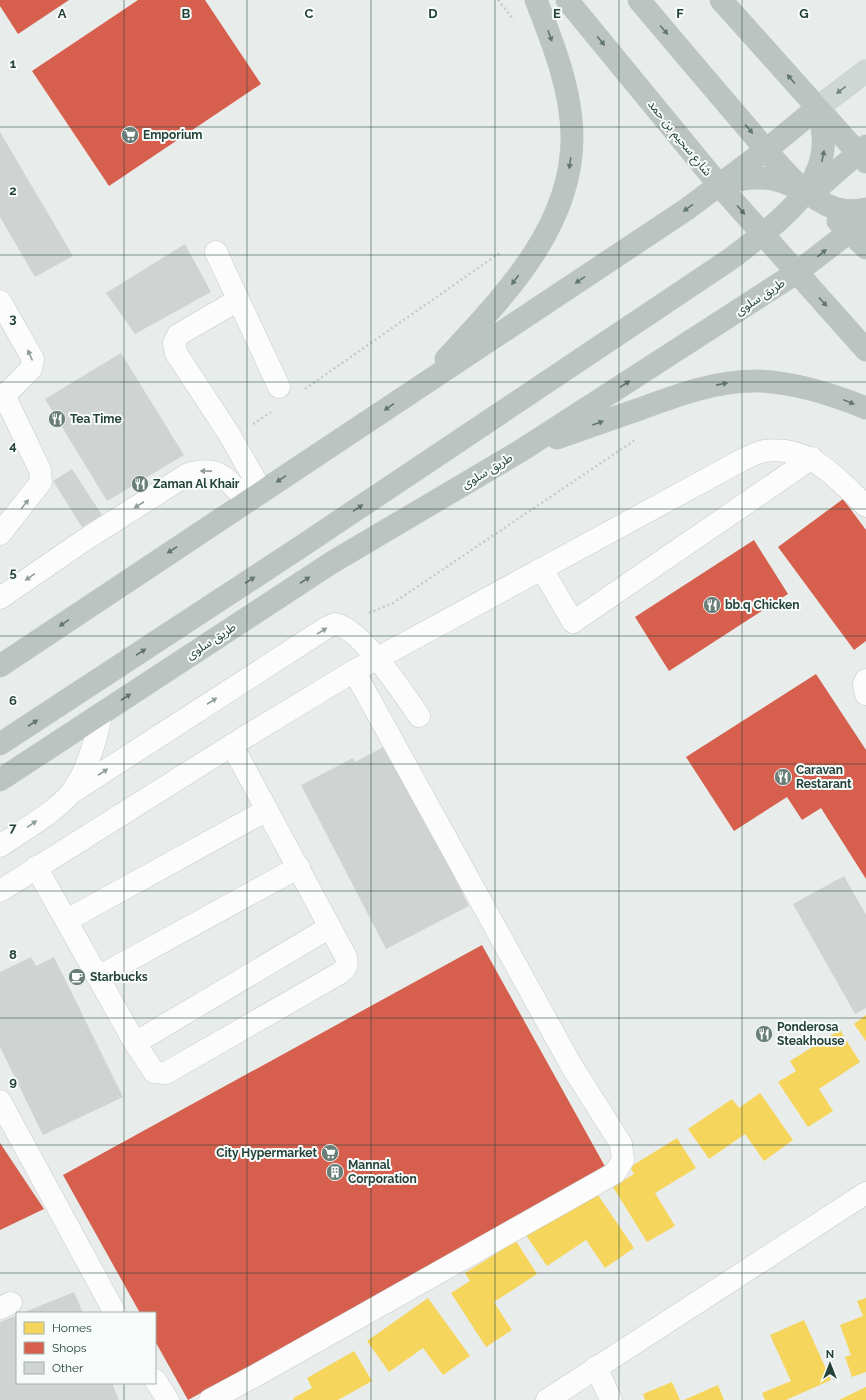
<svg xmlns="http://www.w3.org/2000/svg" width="866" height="1400" font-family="Raleway,'Noto Sans Arabic',sans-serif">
<rect width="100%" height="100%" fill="#e8edeb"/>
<g fill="#f6d55c">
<polygon points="866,1015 866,1041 854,1024"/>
<polygon points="840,1030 860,1062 819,1089 833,1111 808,1127 778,1082 796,1071 790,1061"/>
<polygon points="760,1093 793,1140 764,1161 745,1134 709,1159 688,1129 732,1099 739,1108"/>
<polygon points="677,1138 696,1168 655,1193 675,1226 647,1242 613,1187 634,1174 630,1167"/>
<polygon points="594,1189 634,1248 605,1268 586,1240 547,1266 526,1235"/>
<polygon points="516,1241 537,1274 494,1302 512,1330 486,1347 451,1293 470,1281 465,1273"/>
<polygon points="428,1298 470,1356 443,1375 423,1348 389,1372 367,1341"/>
<polygon points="866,1298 866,1372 852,1377 845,1357 851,1355 840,1325 863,1316 857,1301"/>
<polygon points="804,1320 831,1380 786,1400 765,1400 762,1393 791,1381 770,1335"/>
<polygon points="354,1351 372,1381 338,1400 294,1400 293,1398 312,1388 307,1378"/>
<polygon points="672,1382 680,1400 645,1400 643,1394"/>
<polygon points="718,1385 724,1400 684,1400"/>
<polygon points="866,1387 866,1400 839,1400"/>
</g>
<g fill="#d6604d">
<polygon points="0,0 69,0 18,34 0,6"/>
<polygon points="138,0 205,0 261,84 109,186 32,71"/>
<polygon points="843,499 866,530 866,641 854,650 778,547"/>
<polygon points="754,540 788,594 669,671 635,617"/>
<polygon points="816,674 866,750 866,879 821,808 802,820 787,797 734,831 686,757"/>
<polygon points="482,945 607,1170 188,1400 155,1341 155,1313 140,1313 63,1175"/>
<polygon points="0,1143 44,1209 0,1230"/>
</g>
<g fill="#cfd4d2">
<polygon points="0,132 73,256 35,277 0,217"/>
<polygon points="185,244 211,292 135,334 106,293"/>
<polygon points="121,353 184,455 107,501 45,399"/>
<polygon points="72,469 102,515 82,527 53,481"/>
<polygon points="387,745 469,906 386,949 301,785 353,758 355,762"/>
<polygon points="844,876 866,915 866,1008 855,1014 793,904"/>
<polygon points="31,957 36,966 54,957 123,1097 43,1135 0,1047 0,972"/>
<polygon points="74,1292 83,1313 22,1313"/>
<polygon points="17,1315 17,1383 112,1383 119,1400 0,1400 0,1322"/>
</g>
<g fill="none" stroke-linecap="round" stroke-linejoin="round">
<defs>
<g id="minor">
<polyline points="216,252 279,387"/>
<polyline points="238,300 178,335 174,343 176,353 229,434 262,492"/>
<polyline points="0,301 33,359 31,369 0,400"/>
<polyline points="0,534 41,482 40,470 5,397"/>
<polyline points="542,569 573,622 812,458"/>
<path d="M0,598L86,539L188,474C220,465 227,479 246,501"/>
<polyline points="866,680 864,684 866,694"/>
<path d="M71,793L326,628L335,624C361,628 403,693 419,716"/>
<path d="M0,846C22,831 54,813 71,793C88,770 96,741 101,714"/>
<path d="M36,867L135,1043L154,1072L166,1073L171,1070L340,973C346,968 348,965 346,957L232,745"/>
<path d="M0,891L232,745L354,671L742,460C749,457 757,452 765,451C810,445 836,478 866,506"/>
<polyline points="67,920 267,810"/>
<polyline points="98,977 299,867"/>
<polyline points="135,1043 330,927"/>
<polyline points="0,1101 115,1313"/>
<polyline points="0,1308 11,1303"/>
<polyline points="596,1367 611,1400"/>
<polyline points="155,1380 168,1400"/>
<polyline points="210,1400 253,1377 615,1173 623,1160 621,1144 571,1065 354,671"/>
<polyline points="547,1400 866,1193"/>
</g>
<polyline id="major" points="816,109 866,71"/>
<g id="highway">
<polyline points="567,0 719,185 866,350"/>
<path d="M639,0C674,42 710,84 745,125C767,150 795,189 825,204C838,211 852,212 866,209"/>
<polyline points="721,0 866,162"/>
<path d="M726,183C752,175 777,175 801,191"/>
<polyline points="811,194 866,146"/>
<polyline points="838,221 866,248"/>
<path d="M446,359C503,297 572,228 572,138C572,91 553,43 536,0"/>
<path d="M557,438C584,429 610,419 637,410C675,396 717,380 758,381C795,382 832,394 866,408"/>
<polyline points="0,666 687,209 766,150 816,109"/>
<path d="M0,744L299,548L732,258C779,221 846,177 816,109"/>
<polyline points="0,780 331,563 522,450 796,273 866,219"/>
</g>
</defs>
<use href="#minor" stroke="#c5cac8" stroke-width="23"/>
<use href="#major" stroke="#c3ccc9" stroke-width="23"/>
<use href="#highway" stroke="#c3ccc9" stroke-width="23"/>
<g stroke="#c3ccca" stroke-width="2.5" stroke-dasharray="2 3" stroke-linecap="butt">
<polyline points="498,0 514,20"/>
<polyline points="305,389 501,252"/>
<polyline points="253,424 271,412"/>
<polyline points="369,613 393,603 635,440"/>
</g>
<use href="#minor" stroke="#fcfcfc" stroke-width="22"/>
<use href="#major" stroke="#cfd7d5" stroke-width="22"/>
<use href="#highway" stroke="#bcc4c2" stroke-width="22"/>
</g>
<defs><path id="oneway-solid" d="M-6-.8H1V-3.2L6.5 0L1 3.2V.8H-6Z"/></defs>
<g fill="#617670">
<use href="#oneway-solid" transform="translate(664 30) rotate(50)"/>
<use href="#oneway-solid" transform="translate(550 36) rotate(70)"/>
<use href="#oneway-solid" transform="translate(601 41) rotate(51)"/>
<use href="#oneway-solid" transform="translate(791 79) rotate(-131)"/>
<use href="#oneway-solid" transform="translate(749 129) rotate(49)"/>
<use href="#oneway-solid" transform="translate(823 156) rotate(-79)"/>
<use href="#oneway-solid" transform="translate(570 163) rotate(98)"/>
<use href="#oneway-solid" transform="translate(688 208) rotate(144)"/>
<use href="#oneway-solid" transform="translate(741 210) rotate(49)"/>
<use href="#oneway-solid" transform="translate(822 253) rotate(-39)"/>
<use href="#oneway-solid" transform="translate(515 280) rotate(127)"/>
<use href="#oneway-solid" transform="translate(580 280) rotate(146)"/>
<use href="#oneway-solid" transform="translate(823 302) rotate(48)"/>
<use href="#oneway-solid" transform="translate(625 384) rotate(-33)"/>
<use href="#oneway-solid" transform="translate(722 384) rotate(-11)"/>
<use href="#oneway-solid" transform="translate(849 402) rotate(22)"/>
<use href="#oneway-solid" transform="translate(389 407) rotate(146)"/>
<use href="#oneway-solid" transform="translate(598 423) rotate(-20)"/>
<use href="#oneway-solid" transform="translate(281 479) rotate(146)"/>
<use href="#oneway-solid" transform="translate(358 508) rotate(-34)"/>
<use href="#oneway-solid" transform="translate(172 550) rotate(147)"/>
<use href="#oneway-solid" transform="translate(250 580) rotate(-33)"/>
<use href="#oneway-solid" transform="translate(305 580) rotate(-33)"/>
<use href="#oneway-solid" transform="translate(64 623) rotate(146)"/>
<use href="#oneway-solid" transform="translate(141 652) rotate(-33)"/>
<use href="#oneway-solid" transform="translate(126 697) rotate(-33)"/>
<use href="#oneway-solid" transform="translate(33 723) rotate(-33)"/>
</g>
<use fill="#718580" href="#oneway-solid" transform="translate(841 90) rotate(142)"/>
<g fill="#909f9b">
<use href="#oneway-solid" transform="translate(30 355) rotate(-114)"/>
<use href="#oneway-solid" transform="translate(206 471) rotate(-179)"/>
<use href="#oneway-solid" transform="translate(25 504) rotate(-51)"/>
<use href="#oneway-solid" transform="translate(139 505) rotate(147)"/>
<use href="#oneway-solid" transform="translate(30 577) rotate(146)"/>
<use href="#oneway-solid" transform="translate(322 631) rotate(-32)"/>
<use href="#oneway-solid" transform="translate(212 701) rotate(-33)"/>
<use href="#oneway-solid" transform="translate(103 772) rotate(-33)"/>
<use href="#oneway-solid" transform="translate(32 824) rotate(-35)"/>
</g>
<path fill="none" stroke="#24423a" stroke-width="1" stroke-opacity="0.55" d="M124,0V1313M247,0V1400M371,0V1400M495,0V1400M619,0V1400M742,0V1400M0,127H866M0,255H866M0,382H866M0,509H866M0,636H866M0,764H866M0,891H866M0,1018H866M0,1145H866M0,1273H866M124,1383V1400"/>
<defs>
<symbol id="supermarket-disc" viewBox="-11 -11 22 22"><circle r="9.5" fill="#697e78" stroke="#f7fbf9"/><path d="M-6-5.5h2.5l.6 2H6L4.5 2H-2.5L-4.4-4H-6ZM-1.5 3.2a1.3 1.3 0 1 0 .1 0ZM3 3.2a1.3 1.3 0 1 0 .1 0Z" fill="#fff"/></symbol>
<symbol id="restaurant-disc" viewBox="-11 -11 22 22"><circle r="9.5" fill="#697e78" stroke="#f7fbf9"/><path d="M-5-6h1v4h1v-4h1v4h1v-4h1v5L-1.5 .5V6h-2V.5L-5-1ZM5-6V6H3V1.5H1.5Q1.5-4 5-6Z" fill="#fff"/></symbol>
<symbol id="cafe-disc" viewBox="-11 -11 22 22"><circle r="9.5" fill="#697e78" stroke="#f7fbf9"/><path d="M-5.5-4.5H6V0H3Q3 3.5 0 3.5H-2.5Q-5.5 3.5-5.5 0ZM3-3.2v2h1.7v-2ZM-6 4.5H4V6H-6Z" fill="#fff"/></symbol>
<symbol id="building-disc" viewBox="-11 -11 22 22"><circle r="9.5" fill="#697e78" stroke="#f7fbf9"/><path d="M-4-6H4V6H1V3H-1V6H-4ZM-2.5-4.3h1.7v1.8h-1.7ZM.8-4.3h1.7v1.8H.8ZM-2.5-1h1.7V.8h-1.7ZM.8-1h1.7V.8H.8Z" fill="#fff"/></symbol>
</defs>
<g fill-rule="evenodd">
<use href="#supermarket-disc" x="120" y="125" width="20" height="20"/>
<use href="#restaurant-disc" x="47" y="409" width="20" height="20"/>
<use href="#restaurant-disc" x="130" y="474" width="20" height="20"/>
<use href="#restaurant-disc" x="702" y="595" width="20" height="20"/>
<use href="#restaurant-disc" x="773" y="767" width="20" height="20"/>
<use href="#cafe-disc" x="67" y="967" width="20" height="20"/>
<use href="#restaurant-disc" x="754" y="1024" width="20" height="20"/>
<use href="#supermarket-disc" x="320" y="1143" width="20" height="20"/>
<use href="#building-disc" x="325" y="1162" width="20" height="20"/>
</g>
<g text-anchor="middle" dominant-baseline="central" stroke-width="4" stroke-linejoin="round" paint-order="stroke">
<g font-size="12" font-weight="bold" fill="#24423a" stroke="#f7fbf9" text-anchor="start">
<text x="143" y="135">Emporium</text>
<text x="70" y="419">Tea Time</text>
<text x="153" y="484">Zaman Al Khair</text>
<text x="725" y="605">bb.q Chicken</text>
<text x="796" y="770">Caravan<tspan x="796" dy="14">Restarant</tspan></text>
<text x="90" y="977">Starbucks</text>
<text x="777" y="1027">Ponderosa<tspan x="777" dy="14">Steakhouse</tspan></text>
<text x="317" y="1153" text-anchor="end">City Hypermarket</text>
<text x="348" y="1165">Mannal<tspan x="348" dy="14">Corporation</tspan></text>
</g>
<g font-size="12" fill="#24423a" stroke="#f7fbf9">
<text transform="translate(680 138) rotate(51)">شارع سحيم بن حمد</text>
<text transform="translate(760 297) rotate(-33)">طريق سلوى</text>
<text transform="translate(487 471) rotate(-31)">طريق سلوى</text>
<text transform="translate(211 641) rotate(-33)">طريق سلوى</text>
</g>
</g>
<g font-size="13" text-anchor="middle" font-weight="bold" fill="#24423a" stroke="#f7fbf9" stroke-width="4" stroke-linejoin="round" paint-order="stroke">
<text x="62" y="18">A</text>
<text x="186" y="18">B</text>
<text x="309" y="18">C</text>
<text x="433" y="18">D</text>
<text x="557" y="18">E</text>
<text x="680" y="18">F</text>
<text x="804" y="18">G</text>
<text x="13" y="68">1</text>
<text x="13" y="195">2</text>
<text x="13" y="323">3</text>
<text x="13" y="450">4</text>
<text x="13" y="577">5</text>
<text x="13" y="705">6</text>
<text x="13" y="832">7</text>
<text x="13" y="959">8</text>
<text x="13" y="1086">9</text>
</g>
<rect x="16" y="1312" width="140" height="72" fill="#f7fbf9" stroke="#a3b1ad"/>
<rect x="24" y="1322" width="20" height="12" fill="#f6d55c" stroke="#a3b1ad"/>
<text x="52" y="1332" font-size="12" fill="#24423a">Homes</text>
<rect x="24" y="1342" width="20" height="12" fill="#d6604d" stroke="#a3b1ad"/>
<text x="52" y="1352" font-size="12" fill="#24423a">Shops</text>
<rect x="24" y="1362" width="20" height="12" fill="#cfd4d2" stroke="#a3b1ad"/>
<text x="52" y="1372" font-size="12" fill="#24423a">Other</text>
<g transform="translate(830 1364)" stroke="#f7fbf9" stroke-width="3" paint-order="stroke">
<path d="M0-3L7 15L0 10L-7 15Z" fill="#24423a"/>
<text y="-6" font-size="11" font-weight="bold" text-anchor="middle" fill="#24423a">N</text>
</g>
</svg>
